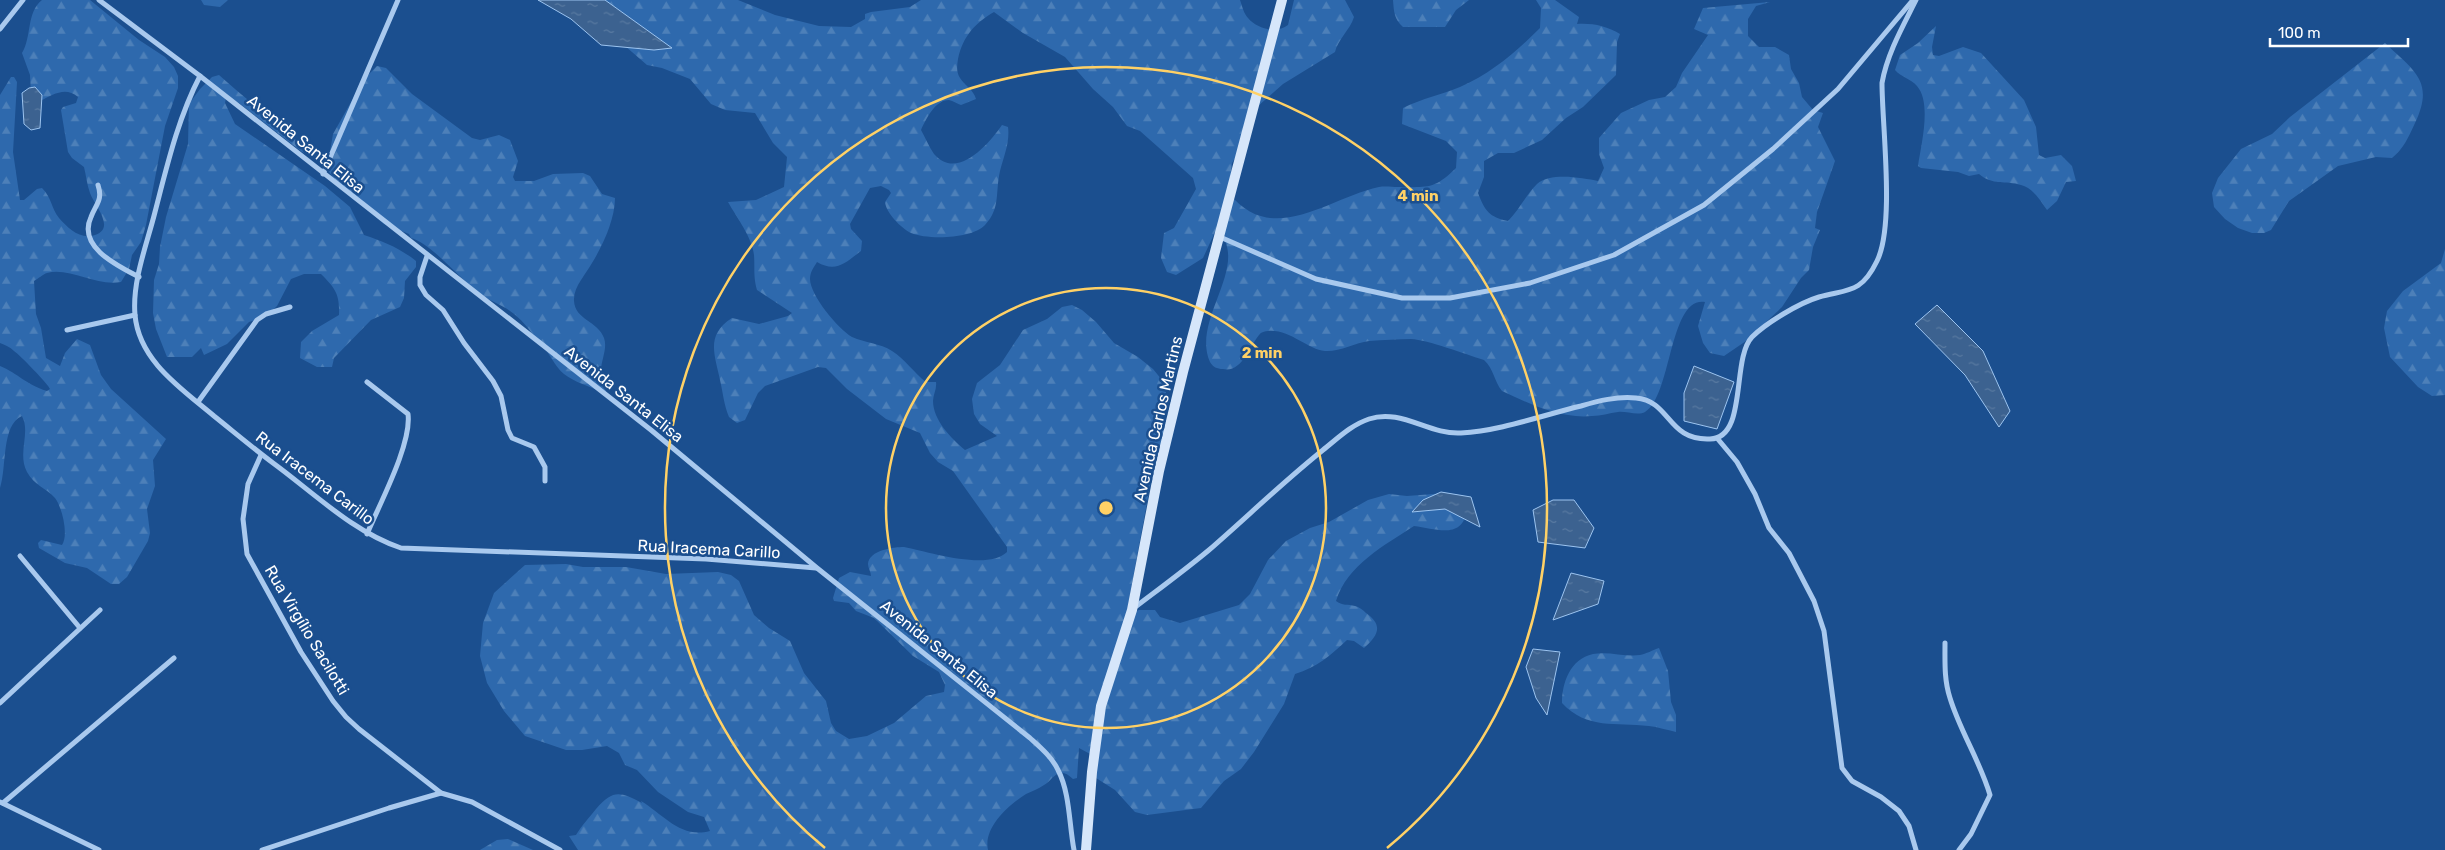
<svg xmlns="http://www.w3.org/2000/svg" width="2445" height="850" font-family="Rubik,sans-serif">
<defs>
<pattern id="forest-firs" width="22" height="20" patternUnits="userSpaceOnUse" patternTransform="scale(1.25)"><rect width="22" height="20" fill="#2e69ad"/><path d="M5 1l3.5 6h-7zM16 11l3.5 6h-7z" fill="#4d80b9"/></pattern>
<pattern id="water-ripples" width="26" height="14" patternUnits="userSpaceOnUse" patternTransform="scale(1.25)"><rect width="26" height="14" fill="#3c6290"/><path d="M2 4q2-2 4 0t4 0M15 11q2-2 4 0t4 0" fill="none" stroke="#597aa1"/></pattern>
</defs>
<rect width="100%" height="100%" fill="#1b4f8f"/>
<g fill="url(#forest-firs)">
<path d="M42,0H90L139,40L165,57L174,67L178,76V88L165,126L146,225L141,242L132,255L129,269L121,282C97,287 70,267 47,273C43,274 38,279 34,281L36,314L41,328L46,358L60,366L65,353L77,339L90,345L101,375L111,389L166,439L153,460L155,486L147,509L150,533L148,541L127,577L119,584H111L87,568L65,563L39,548L38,543L41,540L62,545C69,535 62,507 55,498C45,487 35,486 27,472C17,453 31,433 22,416C1,425 7,467 0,488V366C19,374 25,384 47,391L50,389C49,385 19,354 14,351C10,347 5,345 0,343V95L11,77H14L17,82L13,152L20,200H24L37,189L42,188C52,198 51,208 59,218C67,227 78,238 91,236C119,231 94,205 90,193C87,185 86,175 84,167L72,158L68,152L61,110L63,107L76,103L78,97C65,86 53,95 40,101L31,95L30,75L22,53C32,37 26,13 42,0Z"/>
<polygon points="201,0 228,0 220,7 204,5"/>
<path d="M578,0H738L775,15L819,26L851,27L865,19V14L871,12L910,7L921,0H1240C1242,6 1244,14 1248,18C1257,29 1277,34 1288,25L1294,0H1345L1354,17C1350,30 1338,39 1335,52L1283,84L1258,106L1241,149L1232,163L1229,193C1272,248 1328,198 1379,187C1385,186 1392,187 1398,187C1427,187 1434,190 1456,168L1457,152L1446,141L1402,124L1403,108C1423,98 1441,95 1460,87C1492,73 1516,52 1540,28L1541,8L1536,0H1555L1579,17L1577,24C1592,23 1607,26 1620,34L1617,42L1616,75L1583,107L1566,118L1542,140L1514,153H1498L1484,161V177L1478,193C1485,211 1489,217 1508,221C1519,210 1526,195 1537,184C1551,172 1582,178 1598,181L1604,168L1599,154V138L1621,113L1649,100L1665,97L1676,87L1682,73L1708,35L1694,29L1703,8L1770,2L1756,6L1748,19V36L1759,47H1775L1789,55L1791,69L1799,83L1802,97L1813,110L1823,113L1818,127L1835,161L1817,212L1815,228L1820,230L1813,247L1809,270L1801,278L1782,307L1746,341L1724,356L1710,353L1703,343L1698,326L1705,302C1669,296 1672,396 1645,412C1638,416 1626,411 1618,412C1609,413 1601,416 1592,416C1560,419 1530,404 1502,391C1494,381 1494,369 1484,360C1465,354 1428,340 1411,339C1398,339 1383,340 1369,341C1355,343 1339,352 1325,351C1308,350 1290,329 1268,331C1265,331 1261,332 1259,335C1249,347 1242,373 1223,369C1217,369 1213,367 1210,362C1191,320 1250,266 1219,232H1215L1203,258L1176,275L1167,272L1161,258L1164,233L1174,228L1196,189L1193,178L1140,131L1127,126L1113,107L1093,89L1065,57L1023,33L994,12C975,23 963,36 958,59C957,65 956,72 960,78C965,86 973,89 976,99L961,105C958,104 953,101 949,100C935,100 926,119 921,130C925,137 929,147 934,154C957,181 989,144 1002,125L1008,127C1010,142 1004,156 1000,171C995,192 1001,208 985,225C972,239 928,240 911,233C901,228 886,213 885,202L891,193L889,190L881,186L870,188L850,224L851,229L862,241L861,251C845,263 836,273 817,262C814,267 810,272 810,279C810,295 838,329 852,337C865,343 880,343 892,351C905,359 914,373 926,382H936C937,389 933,395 933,401C933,420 951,438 965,450L997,436L980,424L974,414L972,399L977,383L1000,365L1023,330L1047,319L1062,307L1072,305L1082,310L1096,322L1114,343L1138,357L1153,369L1162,380L1166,391V404L1161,424L1164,430H1173C1175,441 1164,445 1158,453C1156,456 1155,461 1154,465L1128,605V614L1139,610H1155L1160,617L1180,623L1239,605L1250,594L1268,560L1286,541L1310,528L1329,522L1368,500L1389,494L1407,496L1447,493L1467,509C1463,540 1437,529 1414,526C1385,545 1347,565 1336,601C1342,606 1348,604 1355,606C1359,607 1363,610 1366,613C1383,625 1379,635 1364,648L1354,641L1347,640C1330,656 1317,667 1295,674L1284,704L1254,752L1241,769L1224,781L1201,808L1147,815L1135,812L1115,790L1096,778L1092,755L1079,748L1077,778L1073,779C1071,777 1066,773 1063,773C1056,771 1050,782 1044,785C1038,789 1032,791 1026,794C1009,805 983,827 988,850H578L569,836L576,835C582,825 589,818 596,809C613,790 619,791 642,803L641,801C664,815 681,839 710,831L704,817L688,812L658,792L637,770L625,765L619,753L607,746L582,750H566L525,736L504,711L487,683L480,656L483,623L494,593L525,565L566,564L583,567H626L666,574L718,572L731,575L739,581L754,615L769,628L790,641L804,673L826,701L831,723L836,731L849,739L867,736L894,723L926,696L944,692L945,685L939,672L913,656L874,618L856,611L849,603L834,601L833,598L839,578L850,572L871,576C871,572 868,568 868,564C869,550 894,547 904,547C929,552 988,571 1007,552V547L953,471L938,462L930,453L920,433L886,419L847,389L826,368L818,367L765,386L758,393L745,420L737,423L729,417C724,405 723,393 720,380C715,355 705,335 732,318L759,324L788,316L792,313L757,290C753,276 755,268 754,255C752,237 737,218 728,202L756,200L784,187L787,157L773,143L755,113L725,110L711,104L690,79L662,68L647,65L602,26Z"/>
<path d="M1393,0H1469L1456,10L1445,27H1403C1394,19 1394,12 1393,0Z"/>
<path d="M1936,26L1932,47L1933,55L1939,56L1963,47L1981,53L2024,100L2036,127L2039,155L2045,158L2061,155L2072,166L2076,181L2066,182L2057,201L2047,210C2040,200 2033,188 2021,185C2005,180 1993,186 1979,174L1969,176L1958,172L1921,168L1918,166C1921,145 1932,103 1917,86C1911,79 1901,77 1895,70L1900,55L1918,43Z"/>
<path d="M2385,43C2414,71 2435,81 2415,123C2408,138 2404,148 2392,158L2376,157L2338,166L2289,201L2271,230L2264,233H2252L2238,228L2225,219L2214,207L2212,193L2218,178L2241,149L2272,134L2290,117Z"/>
<path d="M377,66L386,68L412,94L472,138L480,140L499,135L510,140L518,161L513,177L515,181H534L553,174L583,173L590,176L602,194L615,198C615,219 603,245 592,263C586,274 573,287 574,301C575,320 598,321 604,338C608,349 600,362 601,373C601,379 604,386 606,391L601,392C589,386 574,382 564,374C554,366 545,344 536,340C531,330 520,318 510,311C501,304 489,301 480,294C461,280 431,243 411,238L409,234L384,224L337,183L327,169L333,134L364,79Z"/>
<path d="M219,75C250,103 284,127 314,157L302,152L239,103L226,97L225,103L235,124L325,186L350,207L364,235C383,241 401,249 416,261V267L405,281L404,298L400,307L371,320L334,358L332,367H317L300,358L301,342L312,331L339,315C340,294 335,288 321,274H304L291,279L277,306L265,317L249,322L227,344L204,355L201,348L192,357H167L156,329L153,313L154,280L159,264L160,247L166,217L188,144L189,104L200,89L212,77Z"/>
<polygon points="2445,249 2445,395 2432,396 2418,387 2390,357 2384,328 2387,311 2403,291 2441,263"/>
<path d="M1659,648L1668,671L1671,702L1676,715V732C1667,730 1658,727 1649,726C1616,722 1587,730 1562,703C1562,683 1570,659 1593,654C1608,651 1625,657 1640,655C1646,654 1653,650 1659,648Z"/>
<polygon points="508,839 533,850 480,850 497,840"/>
</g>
<g fill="url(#water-ripples)" stroke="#9cc4f0">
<polygon points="538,0 605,0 672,48 654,50 601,45 571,19"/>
<polygon points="35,87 42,95 40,128 31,130 24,124 22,93 29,88"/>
<polygon points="1937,305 1983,351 2010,411 1999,427 1965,375 1915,324"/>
<polygon points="1694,366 1734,382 1717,429 1684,421 1684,393"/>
<polygon points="1441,492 1471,497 1480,527 1445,509 1412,512 1423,500"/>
<polygon points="1553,500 1574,500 1594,528 1585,548 1538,542 1533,510"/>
<polygon points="1571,573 1604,581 1598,604 1553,620"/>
<polygon points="1533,649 1560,652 1547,715 1536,698 1526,667"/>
</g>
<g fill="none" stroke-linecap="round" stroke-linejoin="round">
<g stroke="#a9c9ee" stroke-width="5">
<path d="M99,0L200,76L651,430L817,568L1030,738C1040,747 1052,757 1058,770C1070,793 1069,824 1074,850"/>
<polyline points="0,29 23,0"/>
<path d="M200,76C178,118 167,166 155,212C147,244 132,281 135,315C139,361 182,389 214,416C234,432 253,448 273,463C314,493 353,532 401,548L706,559L816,568"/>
<polyline points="323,174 398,0"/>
<path d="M98,185C103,200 96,204 91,217C77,247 118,266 139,277"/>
<polyline points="1220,237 1316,279 1402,298 1450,298 1530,283 1614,255 1704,205 1773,149 1838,89 1913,0"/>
<polyline points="427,256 420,277 420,285 426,295 443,310 464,343 493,381 501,396 508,430 512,438 534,447 545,467 545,481"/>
<polyline points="67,330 135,315"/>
<path d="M367,382L408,414C412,444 379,505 367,534"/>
<polyline points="198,402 257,320 266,314 290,307"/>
<polyline points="1717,438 1737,462 1755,494 1769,528 1789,553 1814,601 1824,631 1842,768 1852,781 1881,797 1899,811 1909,826 1916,850"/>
<polyline points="261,455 248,484 243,519 247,554 301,652 333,701 346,717 359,729 441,793 472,802 560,850"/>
<polyline points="20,556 80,628"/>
<path d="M1134,608C1159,589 1185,570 1209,550C1247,517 1283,482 1323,450C1337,439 1351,425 1369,419C1401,408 1429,435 1461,433C1500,431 1543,415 1581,406C1598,401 1617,396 1636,398C1671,401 1667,441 1710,439C1748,438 1731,359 1752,337C1766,323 1799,303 1819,297C1848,289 1861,294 1877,261C1895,225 1882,126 1882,83C1887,54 1903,26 1916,0"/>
<path d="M1945,643C1945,662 1944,680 1950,698C1960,731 1980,761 1990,795L1971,834L1959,850"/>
<polyline points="0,703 100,610"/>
<polyline points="0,802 99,850"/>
<polyline points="3,803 174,658"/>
<polyline points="262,850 389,808 441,793"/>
</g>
<polyline stroke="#d6e6fa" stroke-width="10" points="1086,850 1092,772 1101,706 1132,610 1159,471 1183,372 1282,0"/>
</g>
<g fill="none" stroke="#ffd166" stroke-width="2.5">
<circle cx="1106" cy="508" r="220"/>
<path d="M825 848A441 441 0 1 1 1387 848"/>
</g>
<g text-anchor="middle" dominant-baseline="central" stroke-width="5" stroke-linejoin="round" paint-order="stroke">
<g font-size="16" fill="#fff" stroke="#1b4f8f">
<text transform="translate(306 144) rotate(39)">Avenida Santa Elisa</text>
<text transform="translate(624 394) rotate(38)">Avenida Santa Elisa</text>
<text transform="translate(1158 419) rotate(-77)">Avenida Carlos Martins</text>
<text transform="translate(315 478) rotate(37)">Rua Iracema Carillo</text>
<text transform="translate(709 549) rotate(3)">Rua Iracema Carillo</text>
<text transform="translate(307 630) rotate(59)">Rua Virgílio Sacilotti</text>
<text transform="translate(939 649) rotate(39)">Avenida Santa Elisa</text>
</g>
</g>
<circle cx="1106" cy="508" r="8" fill="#ffd166" stroke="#1b4f8f" stroke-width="2.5"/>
<g font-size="15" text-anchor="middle" font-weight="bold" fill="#ffd166" stroke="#1b4f8f" stroke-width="5" stroke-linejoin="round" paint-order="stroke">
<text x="1418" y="201">4 min</text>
<text x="1262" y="358">2 min</text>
</g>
<path d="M2270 38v8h138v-8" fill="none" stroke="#ffffff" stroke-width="2.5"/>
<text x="2278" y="38" font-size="15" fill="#ffffff" stroke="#1b4f8f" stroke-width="4" paint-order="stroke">100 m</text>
</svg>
